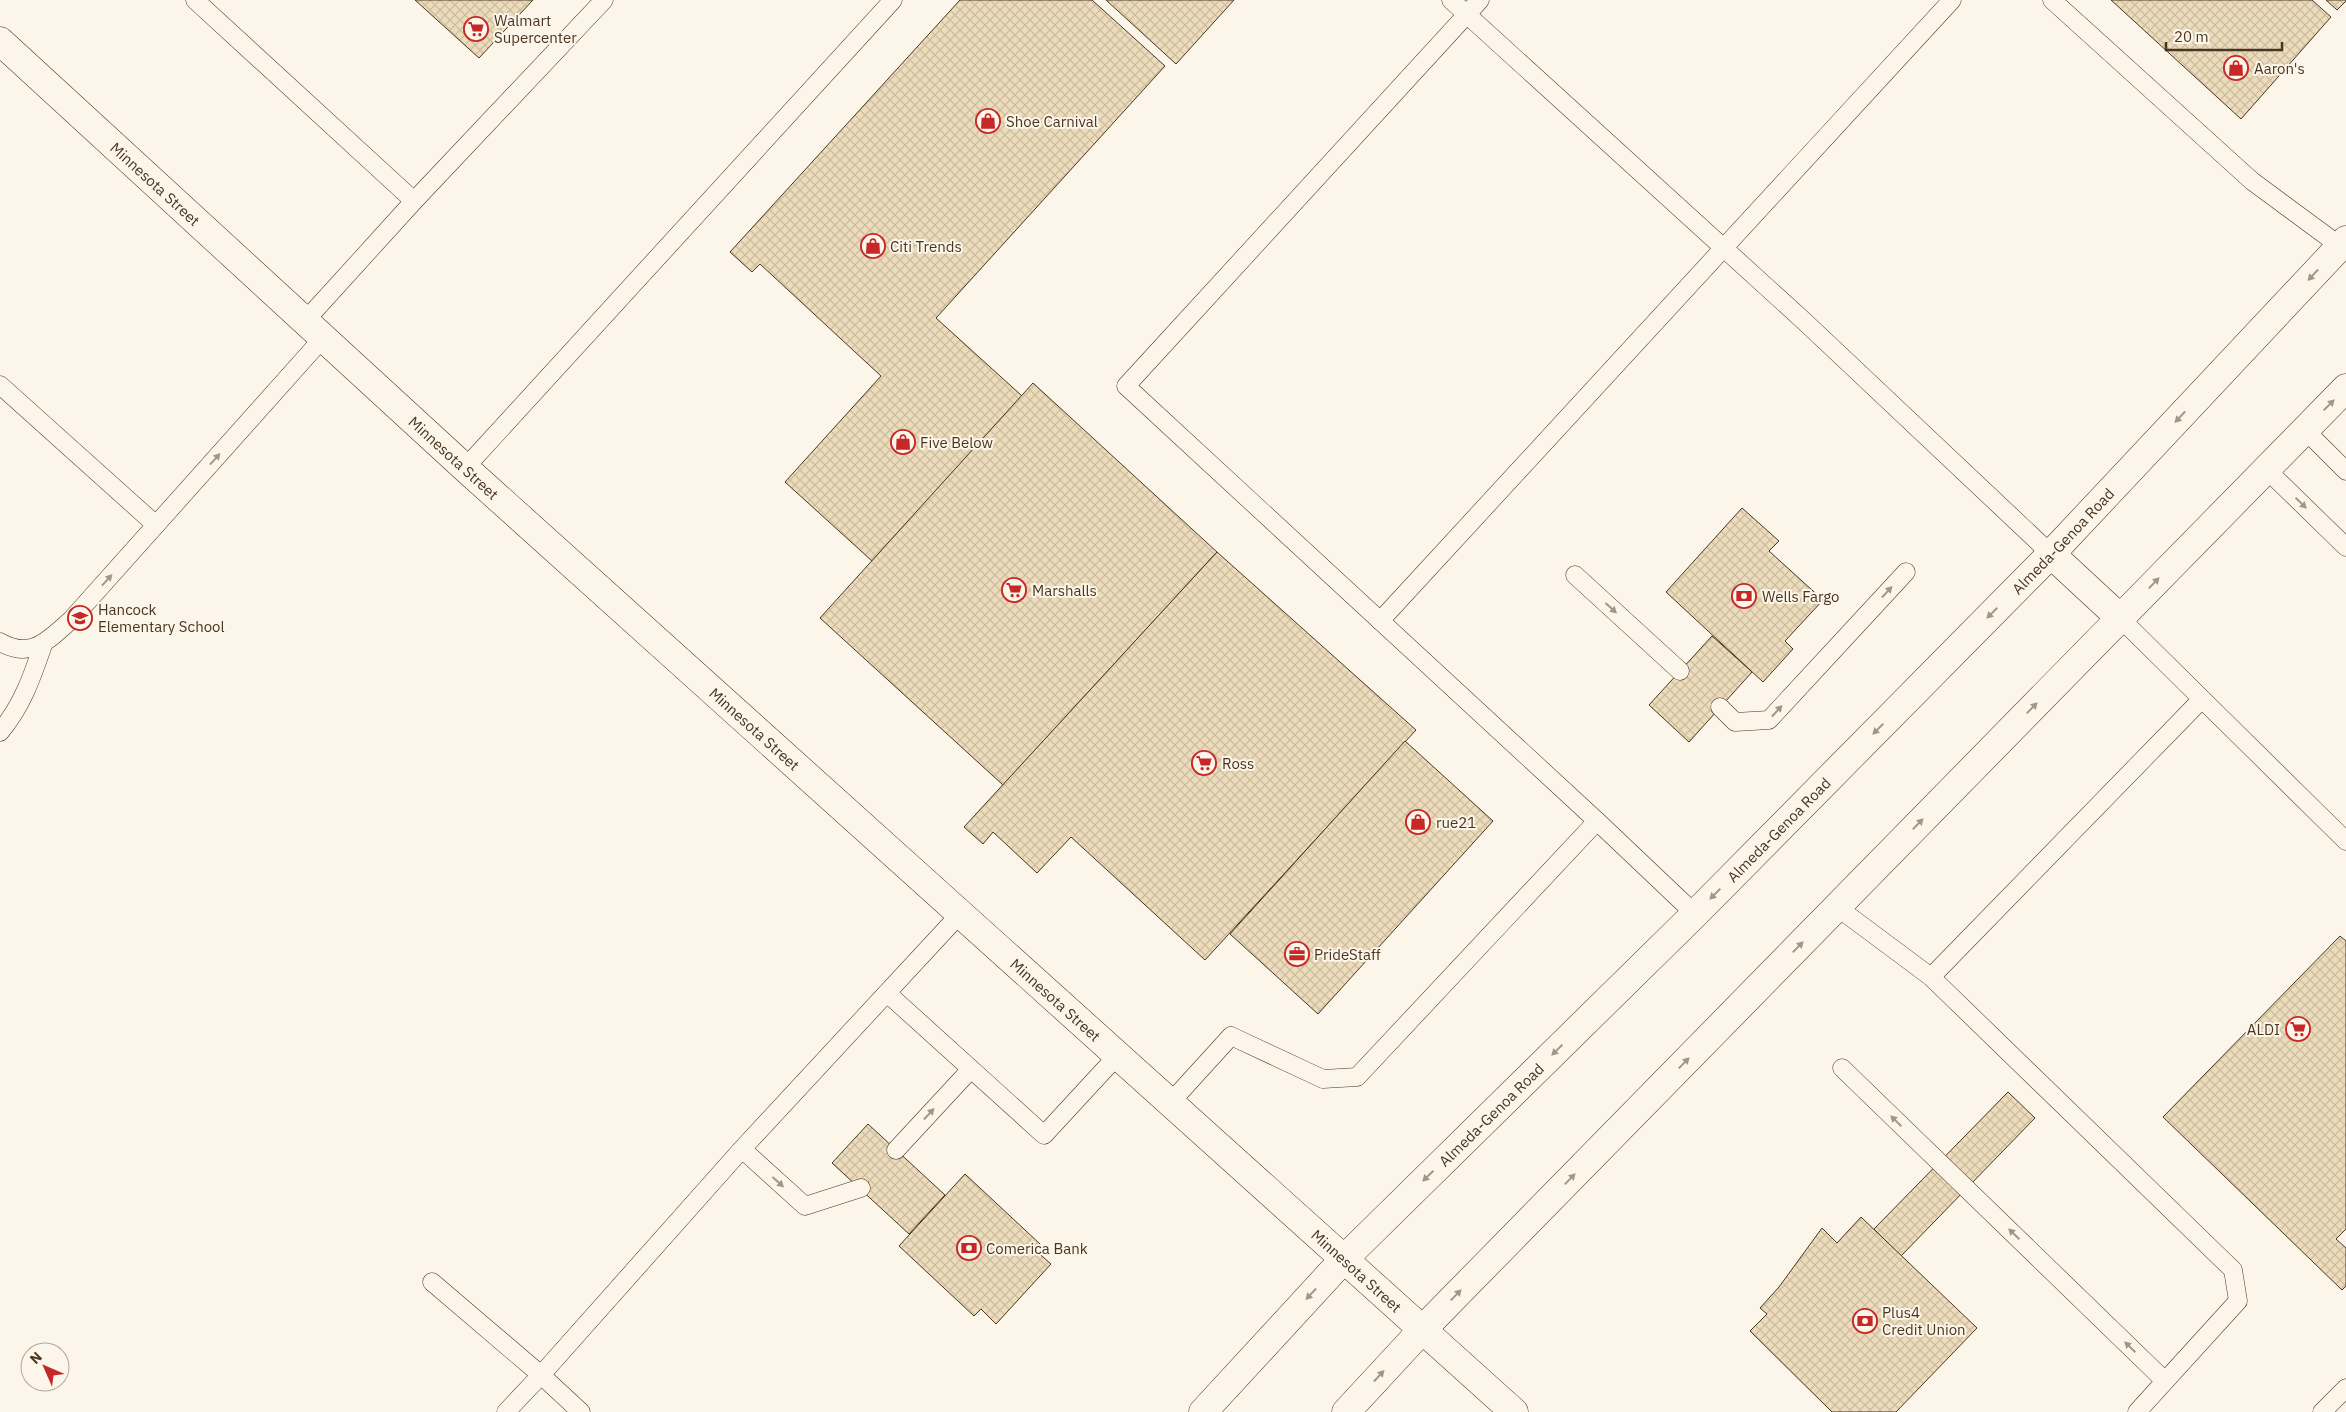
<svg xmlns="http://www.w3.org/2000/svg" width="2346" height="1412" font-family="'IBM Plex Sans',sans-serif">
<defs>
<pattern id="building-cross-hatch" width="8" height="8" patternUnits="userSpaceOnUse" patternTransform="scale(1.25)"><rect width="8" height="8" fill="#ecdcbc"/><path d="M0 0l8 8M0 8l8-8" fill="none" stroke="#ccbda1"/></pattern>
</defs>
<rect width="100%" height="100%" fill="#fbf6e9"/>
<g fill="url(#building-cross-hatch)" stroke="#4a3520">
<polygon points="415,0 533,0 479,58"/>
<polygon points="960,0 1092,0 1165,66 936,318 1022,396 872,561 785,482 881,376 760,264 752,272 730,252"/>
<polygon points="1106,0 1234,0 1176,64"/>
<polygon points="2111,0 2312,0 2331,17 2241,119"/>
<polygon points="2326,0 2346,0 2346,1 2337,10"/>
<polygon points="1033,383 1217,552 1003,785 820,618"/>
<polygon points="1742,508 1779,541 1769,551 1823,600 1785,641 1793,649 1763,682 1666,592"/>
<polygon points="1217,552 1416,730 1205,960 1071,837 1037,873 993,832 983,844 964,827"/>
<polygon points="1712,636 1752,672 1689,742 1649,705"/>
<polygon points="1405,741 1493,821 1318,1014 1230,934"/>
<polygon points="2340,936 2346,941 2346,1229 2336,1239 2346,1248 2346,1286 2342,1290 2163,1117"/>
<polygon points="2008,1092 2035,1118 1901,1256 1874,1229"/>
<polygon points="868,1124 945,1195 909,1234 832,1163"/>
<polygon points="965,1174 1040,1244 1035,1250 1051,1264 996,1324 981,1309 974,1316 899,1246"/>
<polygon points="1861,1217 1977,1328 1896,1412 1832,1412 1750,1331 1767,1314 1760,1308 1779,1287 1822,1228 1837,1243"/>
</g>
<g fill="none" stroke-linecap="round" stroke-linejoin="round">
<defs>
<g id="service">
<polyline points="195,0 414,201"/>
<polyline points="1451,0 1805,322 2051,554"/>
<polyline points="1480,0 1126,386 1597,821"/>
<polyline points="2052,0 2252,181 2340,246"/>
<polyline points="305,321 414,201 604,0"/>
<polyline points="0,385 156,525"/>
<polyline points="2305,430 2346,471"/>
<polyline points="465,468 893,0"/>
<polyline points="2266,469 2346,547"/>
<polyline points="1575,575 1680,671"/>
<polyline points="1380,621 1952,0"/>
<path d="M0,642C32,660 48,640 71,620L323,338"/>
<polyline points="2202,699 2346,841"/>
<polyline points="1720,707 1735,722 1769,720 1906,572"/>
<path d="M0,732C22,706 32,677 43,645"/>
<polyline points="1837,907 1931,977 2233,1270 2238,1301 2137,1412"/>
<polyline points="1931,977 2202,699 2120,618"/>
<polyline points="887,993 1044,1135 1117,1056"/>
<polyline points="1842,1068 2165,1381"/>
<polyline points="1170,1103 1231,1036 1323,1079 1357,1077 1597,821 1695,914"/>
<polyline points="742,1149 805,1206 861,1188"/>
<polyline points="896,1150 971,1069"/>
<polyline points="432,1282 541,1375 506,1412"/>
<polyline points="581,1412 541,1375 742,1149 960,914"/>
<polyline points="2322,1412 2346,1388"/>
</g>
<g id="minor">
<path id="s1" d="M0,41L465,468L1514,1412"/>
</g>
<g id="secondary">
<polyline points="2051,554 2120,618"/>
<path id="s2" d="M1203,1412L1344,1259L1695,914L2051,554L2346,240"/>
<polyline points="1346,1412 1422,1330 2346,388"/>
</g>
</defs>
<use href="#service" stroke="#4a3520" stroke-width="19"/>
<use href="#minor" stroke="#4a3520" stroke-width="29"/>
<use href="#secondary" stroke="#4a3520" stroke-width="29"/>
<use href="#service" stroke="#fbf6e9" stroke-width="18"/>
<use href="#minor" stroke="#fbf6e9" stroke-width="28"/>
<use href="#secondary" stroke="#fbf6e9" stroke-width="28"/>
</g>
<defs><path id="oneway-solid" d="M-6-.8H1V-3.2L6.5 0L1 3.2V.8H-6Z" transform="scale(1.25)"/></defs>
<g fill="#a29684">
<use href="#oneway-solid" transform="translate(2313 275) rotate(133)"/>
<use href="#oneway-solid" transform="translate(2329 405) rotate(-45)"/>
<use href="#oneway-solid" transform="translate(2180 417) rotate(133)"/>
<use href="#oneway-solid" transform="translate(215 459) rotate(-48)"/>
<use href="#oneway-solid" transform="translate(2301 503) rotate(44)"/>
<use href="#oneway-solid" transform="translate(107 580) rotate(-48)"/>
<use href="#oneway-solid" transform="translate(2154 583) rotate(-46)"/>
<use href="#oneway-solid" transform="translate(1887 592) rotate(-47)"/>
<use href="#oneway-solid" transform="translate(1611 608) rotate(42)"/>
<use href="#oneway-solid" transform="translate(1992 613) rotate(135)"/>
<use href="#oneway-solid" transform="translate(2032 708) rotate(-46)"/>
<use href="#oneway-solid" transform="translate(1777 711) rotate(-47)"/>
<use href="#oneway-solid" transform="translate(1878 729) rotate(135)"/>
<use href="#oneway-solid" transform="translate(1918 824) rotate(-46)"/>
<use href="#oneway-solid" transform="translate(1715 894) rotate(135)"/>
<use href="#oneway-solid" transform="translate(1798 947) rotate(-46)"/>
<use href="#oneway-solid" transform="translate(1557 1050) rotate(136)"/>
<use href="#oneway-solid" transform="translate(1684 1063) rotate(-46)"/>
<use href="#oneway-solid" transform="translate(929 1114) rotate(-47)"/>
<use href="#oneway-solid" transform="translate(1896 1121) rotate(-136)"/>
<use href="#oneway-solid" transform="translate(1428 1176) rotate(136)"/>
<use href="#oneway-solid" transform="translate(1570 1179) rotate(-46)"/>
<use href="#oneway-solid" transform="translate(778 1182) rotate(42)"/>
<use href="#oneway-solid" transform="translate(2014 1234) rotate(-136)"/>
<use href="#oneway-solid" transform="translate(1311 1294) rotate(133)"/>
<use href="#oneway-solid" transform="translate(1456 1295) rotate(-46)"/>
<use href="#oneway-solid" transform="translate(2130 1347) rotate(-136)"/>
<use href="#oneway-solid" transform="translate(1379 1376) rotate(-47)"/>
</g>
<defs>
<symbol id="supermarket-ring" viewBox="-11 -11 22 22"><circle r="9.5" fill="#fbf6e9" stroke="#c62828" stroke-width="1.5"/><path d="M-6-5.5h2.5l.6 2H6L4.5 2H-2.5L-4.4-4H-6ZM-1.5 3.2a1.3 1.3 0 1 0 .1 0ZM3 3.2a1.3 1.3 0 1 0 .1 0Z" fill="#c62828"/></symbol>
<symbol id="shop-ring" viewBox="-11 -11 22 22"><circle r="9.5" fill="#fbf6e9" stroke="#c62828" stroke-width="1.5"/><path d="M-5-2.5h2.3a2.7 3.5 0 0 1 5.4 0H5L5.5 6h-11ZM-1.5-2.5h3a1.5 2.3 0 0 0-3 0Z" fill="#c62828"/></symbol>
<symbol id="bank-ring" viewBox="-11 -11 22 22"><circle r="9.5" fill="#fbf6e9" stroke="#c62828" stroke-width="1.5"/><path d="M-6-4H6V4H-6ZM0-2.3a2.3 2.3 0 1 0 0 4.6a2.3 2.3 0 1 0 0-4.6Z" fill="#c62828"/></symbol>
<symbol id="school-ring" viewBox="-11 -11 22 22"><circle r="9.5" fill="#fbf6e9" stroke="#c62828" stroke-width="1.5"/><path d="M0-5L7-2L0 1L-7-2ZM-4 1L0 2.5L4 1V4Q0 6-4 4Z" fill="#c62828"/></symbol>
<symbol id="office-ring" viewBox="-11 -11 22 22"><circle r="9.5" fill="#fbf6e9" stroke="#c62828" stroke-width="1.5"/><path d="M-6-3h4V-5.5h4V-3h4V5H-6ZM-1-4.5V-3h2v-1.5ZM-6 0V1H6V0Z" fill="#c62828"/></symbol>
</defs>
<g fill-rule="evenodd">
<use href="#supermarket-ring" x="462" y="15" width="28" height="28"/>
<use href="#shop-ring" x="2222" y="54" width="28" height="28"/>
<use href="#shop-ring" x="974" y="107" width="28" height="28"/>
<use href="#shop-ring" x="859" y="232" width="28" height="28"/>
<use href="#shop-ring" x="889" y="428" width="28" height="28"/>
<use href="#supermarket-ring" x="1000" y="576" width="28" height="28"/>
<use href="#bank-ring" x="1730" y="582" width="28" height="28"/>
<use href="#school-ring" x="66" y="604" width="28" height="28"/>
<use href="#supermarket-ring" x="1190" y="749" width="28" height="28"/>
<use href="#shop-ring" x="1404" y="808" width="28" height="28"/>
<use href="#office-ring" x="1283" y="940" width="28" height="28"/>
<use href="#supermarket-ring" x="2284" y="1015" width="28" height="28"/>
<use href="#bank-ring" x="955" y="1234" width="28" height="28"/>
<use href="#bank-ring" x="1851" y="1307" width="28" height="28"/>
</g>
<g text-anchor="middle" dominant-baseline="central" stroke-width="4" stroke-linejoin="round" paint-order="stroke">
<g font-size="15" fill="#4a3520" stroke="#fbf6e9" text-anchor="start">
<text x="494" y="20">Walmart<tspan x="494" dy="17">Supercenter</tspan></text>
<text x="2254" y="68">Aaron's</text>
<text x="1006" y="121">Shoe Carnival</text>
<text x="890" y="246">Citi Trends</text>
<text x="920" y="442">Five Below</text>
<text x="1032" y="590">Marshalls</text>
<text x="1762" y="596">Wells Fargo</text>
<text x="98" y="609">Hancock<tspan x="98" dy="17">Elementary School</tspan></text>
<text x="1222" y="763">Ross</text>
<text x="1436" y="822">rue21</text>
<text x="1314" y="954">PrideStaff</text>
<text x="2280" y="1029" text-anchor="end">ALDI</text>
<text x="986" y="1248">Comerica Bank</text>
<text x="1882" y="1312">Plus4<tspan x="1882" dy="17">Credit Union</tspan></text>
</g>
<g font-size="15" fill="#4a3520" stroke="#fbf6e9">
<text stroke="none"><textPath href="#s1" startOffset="211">Minnesota Street</textPath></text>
<text stroke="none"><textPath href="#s1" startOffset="616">Minnesota Street</textPath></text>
<text stroke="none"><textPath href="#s2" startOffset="1224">Almeda-Genoa Road</textPath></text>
<text stroke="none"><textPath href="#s1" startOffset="1021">Minnesota Street</textPath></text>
<text stroke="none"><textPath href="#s2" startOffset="819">Almeda-Genoa Road</textPath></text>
<text stroke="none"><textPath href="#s1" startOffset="1426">Minnesota Street</textPath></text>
<text stroke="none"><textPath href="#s2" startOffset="414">Almeda-Genoa Road</textPath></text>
<text stroke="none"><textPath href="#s1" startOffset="1831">Minnesota Street</textPath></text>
</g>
</g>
<g transform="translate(45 1367) rotate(315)"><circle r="24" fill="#fbf6e9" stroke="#b4a999"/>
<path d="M0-4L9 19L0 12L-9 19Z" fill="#c62828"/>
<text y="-8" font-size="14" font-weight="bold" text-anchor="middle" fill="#4a3520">N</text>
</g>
<path d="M2166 42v8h116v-8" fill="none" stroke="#4a3520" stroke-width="2.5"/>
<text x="2174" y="42" font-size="15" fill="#4a3520" stroke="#fbf6e9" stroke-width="4" paint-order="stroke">20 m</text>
</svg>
